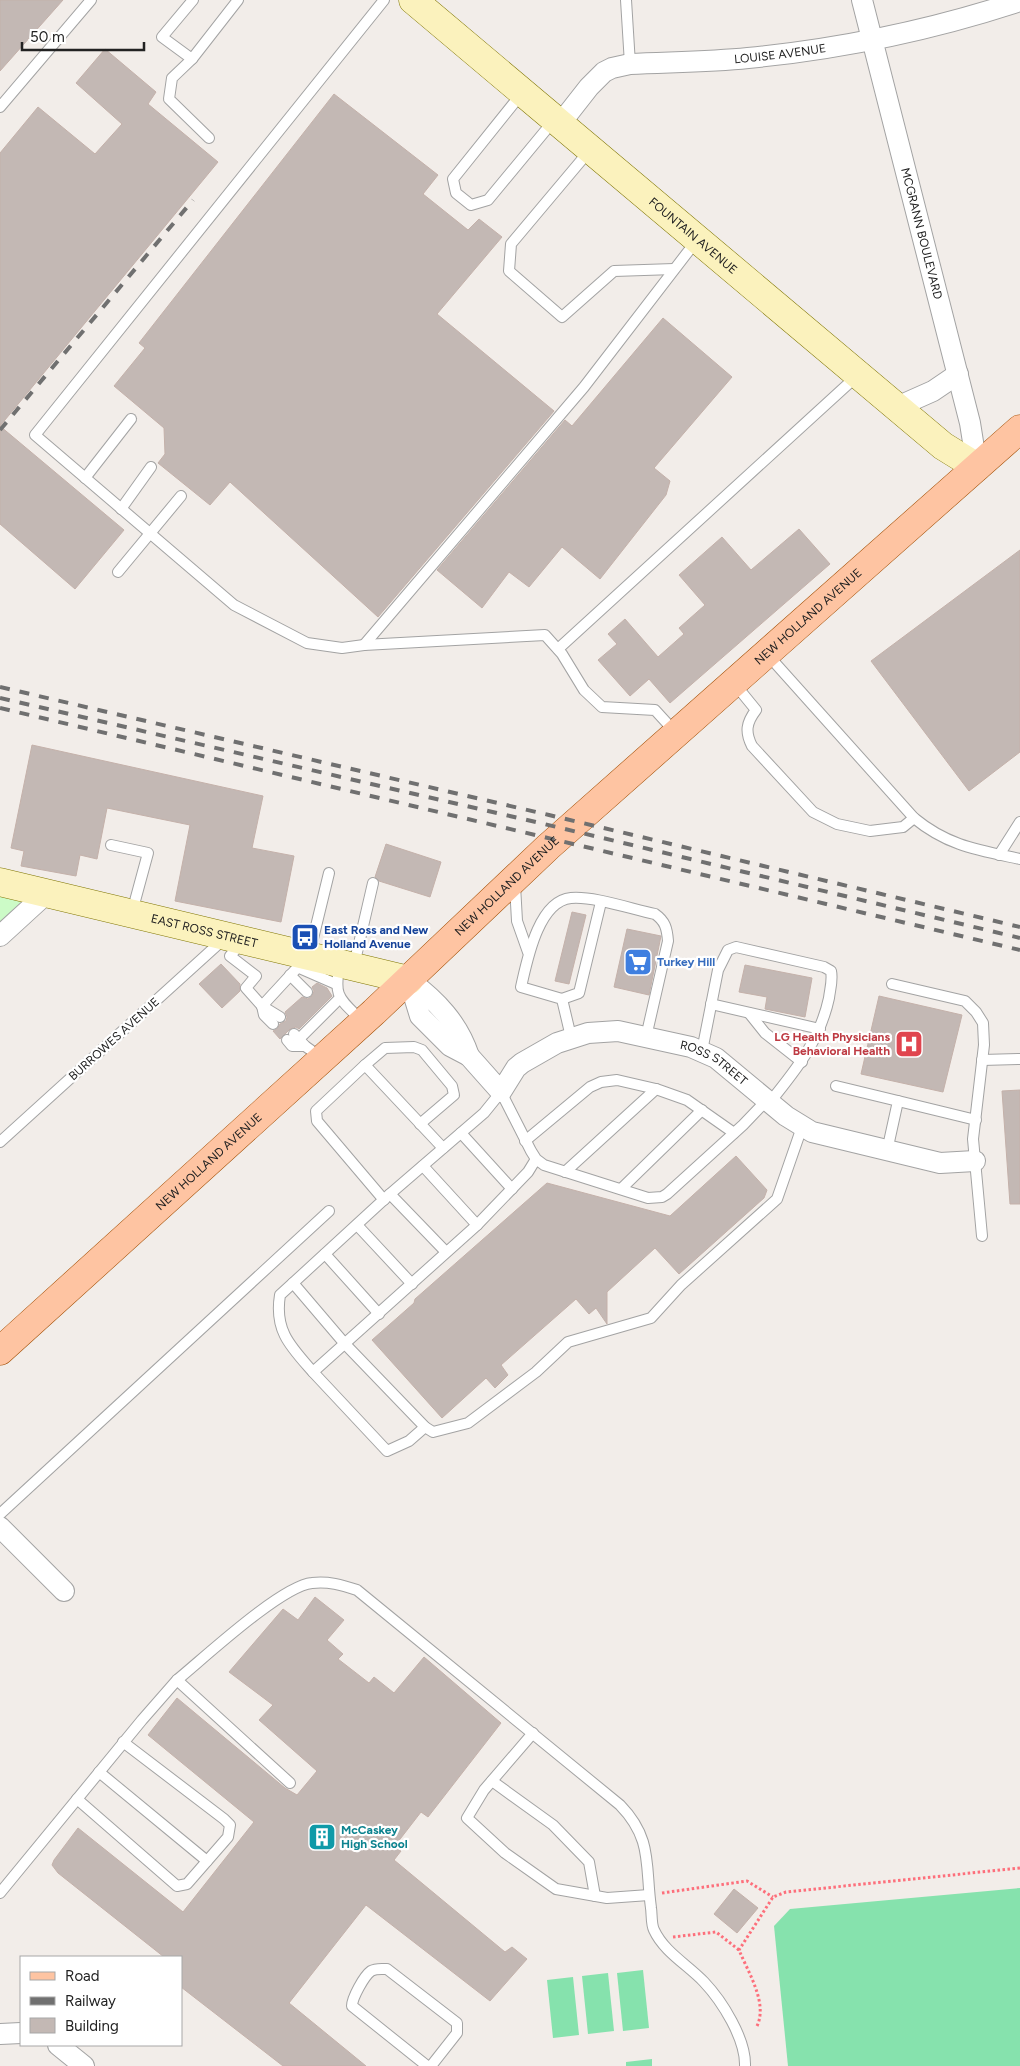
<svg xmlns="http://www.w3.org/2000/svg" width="1020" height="2066" font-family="Figtree,sans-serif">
<rect width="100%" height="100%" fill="#f2ede9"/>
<polygon fill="#ccfbc7" points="0,882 47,893 0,935"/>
<g fill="#86e2ad">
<polygon points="1020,1888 1020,2066 788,2066 774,1926 790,1909"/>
<polygon points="643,1970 649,2028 623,2031 617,1973"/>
<polygon points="608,1973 614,2031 588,2034 582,1976"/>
<polygon points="573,1977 579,2035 553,2038 547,1980"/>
<polygon points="652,2059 652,2066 626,2066 626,2062"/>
</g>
<g fill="#c3b8b4" stroke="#c4b1aa">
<polygon points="0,0 63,0 0,71"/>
<polygon points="105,49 156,92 148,104 218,162 0,426 0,153 38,107 95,154 122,124 76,83"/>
<polygon points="334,94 438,175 423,194 468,230 479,219 502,237 437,314 554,411 378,617 230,482 210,505 158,463 165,454 164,428 114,386 145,348 139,343"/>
<polygon points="663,318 732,377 654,468 670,481 666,495 600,579 562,547 529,587 509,572 482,608 437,570 565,420 572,426"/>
<polygon points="0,426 124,530 75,589 0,524"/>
<polygon points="799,529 830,564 670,703 649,679 630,696 598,660 617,644 608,634 625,619 658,657 684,634 679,628 705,605 679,575 722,537 751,570"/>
<polygon points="1020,550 1020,752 969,791 871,661"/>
<polygon points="32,745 263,796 252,848 294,856 281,922 175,901 190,825 107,808 97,859 80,855 76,876 21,866 24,851 11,848"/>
<polygon points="386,844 441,862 430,897 379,881 375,877"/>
<polygon points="572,912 586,915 569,984 555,981"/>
<polygon points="627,929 661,936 649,995 614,987"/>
<polygon points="221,964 240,984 240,991 222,1008 199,984"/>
<polygon points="745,965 812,978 805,1017 765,1009 767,997 739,992"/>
<polygon points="317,983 327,988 332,996 299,1029 296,1027 290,1029 280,1039 273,1031 277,1029 280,1024 286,1021 287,1017 285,1012 302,997 308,999 312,996 314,991 312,987"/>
<polygon points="879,996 962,1015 943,1092 861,1074"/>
<polygon points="1020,1090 1020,1204 1010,1204 1002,1091"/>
<polygon points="736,1156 767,1190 764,1198 679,1274 655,1248 607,1292 607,1324 596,1308 589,1314 576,1299 501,1365 508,1375 495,1388 486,1378 442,1418 372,1340 414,1303 415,1299 547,1183 670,1216"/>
<polygon points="315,1597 344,1620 327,1640 343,1654 338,1659 369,1683 374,1677 394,1693 424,1657 501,1723 428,1817 421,1812 394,1847 401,1851 394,1860 505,1952 512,1947 527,1959 490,2001 366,1905 289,2003 366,2066 283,2066 181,1987 181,1957 164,1957 58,1873 52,1865 54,1860 78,1828 183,1912 254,1822 148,1735 177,1698 285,1788 297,1795 317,1771 259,1720 273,1705 229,1672 283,1609 298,1620"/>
<polygon points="734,1889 758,1908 737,1933 714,1914"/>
</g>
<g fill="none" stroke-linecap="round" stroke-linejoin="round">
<defs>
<g id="lane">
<polyline points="193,0 162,37 192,59 238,0"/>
<polyline points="384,0 35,435 234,605 307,643 342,648 364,645 545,635 562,654 584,690 602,707 655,710 676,733"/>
<polyline points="626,0 630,64"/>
<polyline points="192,59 172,78 169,99 209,138"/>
<polyline points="522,93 453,179 456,193 471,205 488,200 555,119"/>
<polyline points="0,107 91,0"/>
<polyline points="590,150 511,244 509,271 562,317 614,271 674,269"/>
<polyline points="85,478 131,419"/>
<polyline points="121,509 151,467"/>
<polyline points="118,572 181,496"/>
<polyline points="364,645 584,387 697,240"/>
<polyline points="558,649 858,375"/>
<path d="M767,654L914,818C948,846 978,850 1020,859"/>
<path d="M734,683L756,710C746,723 745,732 752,746L813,812L837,824L870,831L903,827L914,818"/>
<polyline points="111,845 148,853 132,912"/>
<polyline points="999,855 1020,822"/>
<polyline points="515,885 517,921 528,952"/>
<polyline points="242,942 230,956 256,976 246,988 262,1006 280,1017"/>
<path d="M340,963C333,997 339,998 362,1021"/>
<polyline points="354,965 373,883"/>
<polyline points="297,967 336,984"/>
<polyline points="290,975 307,992"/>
<polyline points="892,984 965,1001 976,1012 983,1023 984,1045 973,1139 982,1236"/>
<polyline points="562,999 579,993 601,902"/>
<polyline points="711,1004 820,1029"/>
<polyline points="262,1006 309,955 329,873"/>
<polyline points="262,1006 264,1015 273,1024"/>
<polyline points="749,1013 765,1033 802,1062"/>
<polyline points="294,1034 305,1046 322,1058"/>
<path d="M571,1037L562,999L521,987C527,961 538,901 571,898C594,896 631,909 655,914C665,921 667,928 668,941L646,1037"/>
<polyline points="299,1039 340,998"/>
<polyline points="287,1040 292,1046 305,1046"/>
<path d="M702,1051L718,970L728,950L736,947L824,967L831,971C833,980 830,989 829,998C820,1040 796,1070 770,1102"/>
<polyline points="982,1060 1020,1059"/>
<polyline points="365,1065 385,1048 414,1047 422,1050 452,1086 454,1095 420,1124"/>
<polyline points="836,1086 898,1101 887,1151"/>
<polyline points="898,1101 976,1120"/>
<polyline points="461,1133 512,1189"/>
<polyline points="525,1141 590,1087 601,1082 617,1080 656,1089 687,1100 734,1133"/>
<polyline points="0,1142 225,938"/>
<path d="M536,1159L528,1172L477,1225L313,1372C291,1347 274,1331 280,1295L390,1194L484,1113L501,1092L531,1151L536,1159L544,1165L648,1198L662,1197L667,1194L743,1125L767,1100"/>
<polyline points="423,1166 477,1225"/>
<polyline points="565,1172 656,1089"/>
<polyline points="621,1189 702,1110"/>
<polyline points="390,1194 446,1252"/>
<polyline points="384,1200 317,1121 316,1111 365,1065 443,1148"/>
<polyline points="357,1225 412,1284"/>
<polyline points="325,1254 379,1314"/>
<polyline points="293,1283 345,1344 425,1427 433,1432 468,1423 536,1372 568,1342 651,1318 681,1285 777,1199 802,1127"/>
<polyline points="313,1372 387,1451 409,1441 425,1427"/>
<polyline points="0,1514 329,1211"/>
<polyline points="533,1733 484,1790 467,1818 505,1853 556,1889 607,1898 649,1895"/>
<polyline points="99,1772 207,1861"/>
<polyline points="492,1781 553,1825 589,1862 595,1896"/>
<path d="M290,1783L177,1680C204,1658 281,1586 312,1583C328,1581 342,1585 357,1590L620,1805C653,1839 645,1865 651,1908C652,1914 651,1924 654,1930C664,1952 688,1965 704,1982C722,2001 746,2039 745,2066"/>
<polyline points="77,1799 177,1886 187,1884 228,1837 230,1825 224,1819 123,1742"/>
<polyline points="0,1893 142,1720 177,1680"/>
<path d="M427,2066L352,2006C352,1998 364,1976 371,1971C376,1968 382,1969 387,1969L457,2023V2033L431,2066"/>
</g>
<g id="street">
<path id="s1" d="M862,0L970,423L977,467"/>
<path id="s2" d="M560,124L589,87L604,72L612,68L630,64C669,62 709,62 748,58C840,49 932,30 1020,1"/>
<polyline points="897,407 933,391 958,374"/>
<polyline points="0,936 47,893"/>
<path id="s3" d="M409,980L420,1016L450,1046L469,1056L501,1092L516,1068L522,1063L557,1043L588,1033L618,1031L691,1047L716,1058L786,1116L812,1132L940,1163L975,1161"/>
<path d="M409,980C437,1001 458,1023 469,1056"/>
<polyline points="0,1527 64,1591"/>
<polyline points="0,2034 21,2033"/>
<polyline points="58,2045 84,2066"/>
</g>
<g id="secondary">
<path id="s4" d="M413,0L943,446L977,467"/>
<path id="s5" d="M0,882L409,980"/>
</g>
<g id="primary">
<path id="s6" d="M0,1351L374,1012L548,847L1020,429"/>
</g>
</defs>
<use href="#lane" stroke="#a3a3a3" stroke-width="12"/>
<use href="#street" stroke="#a3a3a3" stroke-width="22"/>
<use href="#secondary" stroke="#7f7503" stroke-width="29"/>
<use href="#primary" stroke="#a04c00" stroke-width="29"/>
<g stroke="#fd6f7b" stroke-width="3" stroke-dasharray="2.5 2.5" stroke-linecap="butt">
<polyline points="662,1893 747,1881 773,1897"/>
<polyline points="673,1937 716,1932 739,1950"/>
<path d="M757,2026C768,2003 748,1972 739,1950L773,1897L786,1892L1020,1868"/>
</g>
<use href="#lane" stroke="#fff" stroke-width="10"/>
<use href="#street" stroke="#fff" stroke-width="20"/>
<use href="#secondary" stroke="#fbf2bd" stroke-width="28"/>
<use href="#primary" stroke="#fec4a2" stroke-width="28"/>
<g stroke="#707070" stroke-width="4" stroke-dasharray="10 10" stroke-linecap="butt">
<polyline points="0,430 193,200"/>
<polyline points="0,687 549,815 1020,927"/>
<polyline points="0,698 540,823 1020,938"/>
<polyline points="0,708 1020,950"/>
</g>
</g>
<defs>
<symbol id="bus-square" viewBox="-11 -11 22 22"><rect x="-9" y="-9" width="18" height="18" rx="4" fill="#1a4fb4" stroke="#fff"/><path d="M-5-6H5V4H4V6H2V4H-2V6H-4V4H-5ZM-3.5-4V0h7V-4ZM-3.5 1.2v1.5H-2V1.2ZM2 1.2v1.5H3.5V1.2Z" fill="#fff"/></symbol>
<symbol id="supermarket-square" viewBox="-11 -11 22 22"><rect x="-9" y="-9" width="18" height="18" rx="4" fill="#3f7fe0" stroke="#fff"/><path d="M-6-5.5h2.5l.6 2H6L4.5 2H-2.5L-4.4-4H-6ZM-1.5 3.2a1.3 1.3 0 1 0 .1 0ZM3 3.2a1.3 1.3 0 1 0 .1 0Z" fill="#fff"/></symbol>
<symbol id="hospital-square" viewBox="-11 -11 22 22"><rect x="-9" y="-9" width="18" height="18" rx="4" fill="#e0444e" stroke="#fff"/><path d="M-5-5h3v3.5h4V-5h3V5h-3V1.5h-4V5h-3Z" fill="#fff"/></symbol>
<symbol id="building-square" viewBox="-11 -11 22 22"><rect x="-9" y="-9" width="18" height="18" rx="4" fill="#0f9aa8" stroke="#fff"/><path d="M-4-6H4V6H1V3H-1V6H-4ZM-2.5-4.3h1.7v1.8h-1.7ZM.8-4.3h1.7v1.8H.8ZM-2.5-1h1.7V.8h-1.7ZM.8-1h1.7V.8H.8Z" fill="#fff"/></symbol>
</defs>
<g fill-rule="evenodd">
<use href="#bus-square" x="289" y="921" width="32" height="32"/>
<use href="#supermarket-square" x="622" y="946" width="32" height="32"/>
<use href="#hospital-square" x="893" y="1028" width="32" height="32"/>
<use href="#building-square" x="306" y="1821" width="32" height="32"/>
</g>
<g text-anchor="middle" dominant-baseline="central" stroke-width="4.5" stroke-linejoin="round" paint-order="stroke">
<g font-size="12" fill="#222" stroke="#fff">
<text stroke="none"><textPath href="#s2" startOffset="246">LOUISE AVENUE</textPath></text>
<text stroke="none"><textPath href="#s1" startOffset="241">MCGRANN BOULEVARD</textPath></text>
<text stroke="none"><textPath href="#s4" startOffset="366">FOUNTAIN AVENUE</textPath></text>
<text stroke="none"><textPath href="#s6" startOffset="1092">NEW HOLLAND AVENUE</textPath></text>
<text stroke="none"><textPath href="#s6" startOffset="688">NEW HOLLAND AVENUE</textPath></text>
<text stroke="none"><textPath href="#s5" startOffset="210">EAST ROSS STREET</textPath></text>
<text transform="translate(114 1039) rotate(-42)">BURROWES AVENUE</text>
<text stroke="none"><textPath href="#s3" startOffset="391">ROSS STREET</textPath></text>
<text stroke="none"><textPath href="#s6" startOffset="282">NEW HOLLAND AVENUE</textPath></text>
</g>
<g font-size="12" font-weight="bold" fill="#164399" stroke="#fff" text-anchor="start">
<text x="324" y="930">East Ross and New<tspan x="324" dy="14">Holland Avenue</tspan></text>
</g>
<g font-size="12" font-weight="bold" fill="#366cbe" stroke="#fff" text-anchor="start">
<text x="657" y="962">Turkey Hill</text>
</g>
<g font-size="12" font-weight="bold" fill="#be3a42" stroke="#fff" text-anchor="end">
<text x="890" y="1037">LG Health Physicians<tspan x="890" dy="14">Behavioral Health</tspan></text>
</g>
<g font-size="12" font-weight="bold" fill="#0d838f" stroke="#fff" text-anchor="start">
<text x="341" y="1830">McCaskey<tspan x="341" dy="14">High School</tspan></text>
</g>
</g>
<rect x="20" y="1956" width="162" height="90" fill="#ffffff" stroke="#a7a7a7"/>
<rect x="30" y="1972" width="25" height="8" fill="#fec4a2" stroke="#a7a7a7"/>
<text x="65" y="1981" font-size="15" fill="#222222">Road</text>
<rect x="30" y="1997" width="25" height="8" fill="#707070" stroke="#a7a7a7"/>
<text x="65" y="2006" font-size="15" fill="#222222">Railway</text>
<rect x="30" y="2018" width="25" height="15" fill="#c3b8b4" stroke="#a7a7a7"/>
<text x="65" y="2031" font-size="15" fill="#222222">Building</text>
<path d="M22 42v8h122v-8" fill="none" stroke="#222222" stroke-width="2.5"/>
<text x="30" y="42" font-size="15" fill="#222222" stroke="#ffffff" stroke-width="4" paint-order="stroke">50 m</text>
</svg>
